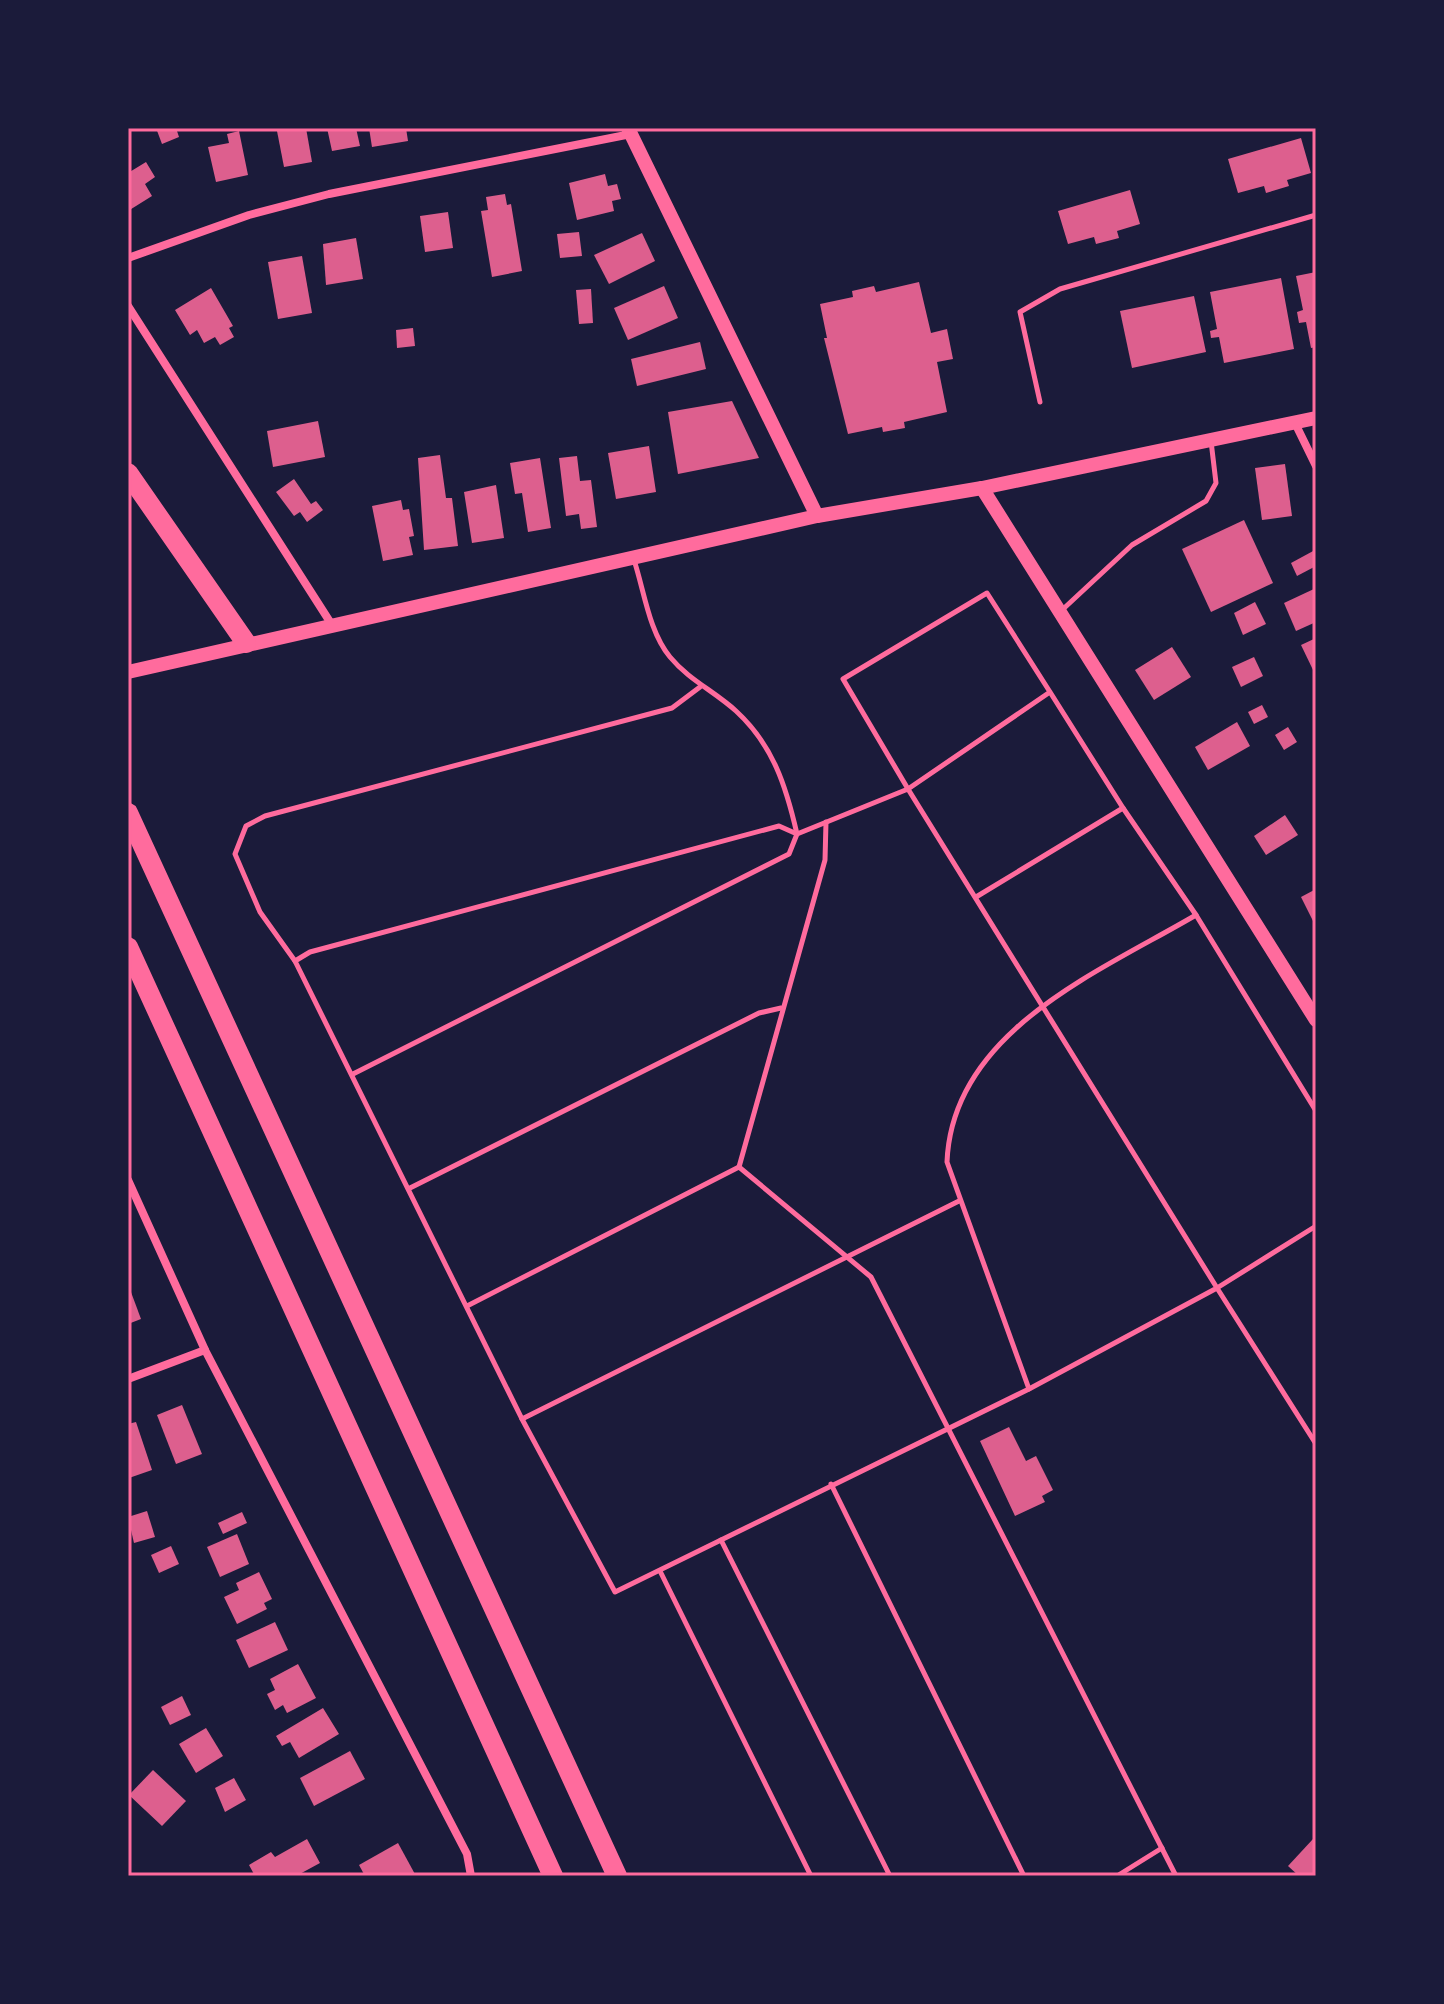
<svg xmlns="http://www.w3.org/2000/svg" width="1444" height="2004" font-family="'PT Serif',serif">
<rect width="100%" height="100%" fill="#1b1b3a"/>
<g fill="#dd5f8e">
<polygon points="156,128 176,128 179,137 162,144"/>
<polygon points="306,128 312,162 284,167 277,131"/>
<polygon points="327,128 356,128 360,146 332,151"/>
<polygon points="369,128 406,128 408,141 372,147"/>
<polygon points="239,131 248,175 216,182 208,147 229,143 227,134"/>
<polygon points="1301,138 1311,173 1287,180 1289,186 1266,193 1264,186 1238,193 1228,159"/>
<polygon points="146,162 155,177 145,184 152,196 128,211 128,173"/>
<polygon points="605,174 608,186 617,184 621,199 612,201 614,211 577,220 569,183"/>
<polygon points="1130,190 1140,224 1117,231 1119,238 1096,244 1094,237 1068,244 1058,211"/>
<polygon points="505,194 507,205 511,204 522,271 492,277 481,211 488,210 486,197"/>
<polygon points="448,212 453,248 425,252 420,216"/>
<polygon points="579,232 582,256 560,258 557,234"/>
<polygon points="642,233 655,261 609,284 594,255"/>
<polygon points="356,238 363,279 326,285 323,244"/>
<polygon points="302,256 312,313 278,319 268,262"/>
<polygon points="1316,272 1316,347 1311,348 1306,322 1299,323 1297,312 1303,310 1296,276"/>
<polygon points="1281,278 1294,349 1224,363 1219,337 1211,338 1210,331 1217,329 1210,292"/>
<polygon points="919,282 931,333 947,329 953,359 937,362 947,412 904,422 905,428 883,432 882,427 848,434 824,338 827,338 820,304 853,297 852,291 874,286 876,292"/>
<polygon points="664,286 678,318 628,340 614,308"/>
<polygon points="211,288 233,326 229,328 234,337 220,345 215,337 204,343 197,330 190,335 175,310"/>
<polygon points="591,289 593,323 579,324 576,290"/>
<polygon points="1194,296 1206,352 1132,368 1120,311"/>
<polygon points="413,328 415,346 397,348 396,330"/>
<polygon points="700,342 706,369 637,386 631,359"/>
<polygon points="732,401 759,458 678,474 668,412"/>
<polygon points="318,421 325,457 273,467 267,431"/>
<polygon points="649,446 656,492 616,499 608,453"/>
<polygon points="440,455 446,498 452,498 458,546 424,550 418,458"/>
<polygon points="577,456 580,481 591,480 597,527 581,529 579,514 566,516 559,458"/>
<polygon points="540,458 551,528 528,532 522,493 515,494 510,463"/>
<polygon points="1285,464 1292,516 1262,520 1255,468"/>
<polygon points="294,479 311,504 316,501 323,510 307,522 300,512 294,516 276,492"/>
<polygon points="496,485 504,538 472,543 464,492"/>
<polygon points="401,500 403,510 409,509 414,536 409,537 413,555 383,561 372,506"/>
<polygon points="1244,520 1273,583 1211,612 1182,549"/>
<polygon points="1315,550 1316,566 1297,576 1291,563"/>
<polygon points="1316,588 1316,622 1296,631 1284,603"/>
<polygon points="1255,602 1266,624 1243,635 1234,613"/>
<polygon points="1316,638 1316,671 1314,672 1301,645"/>
<polygon points="1172,647 1191,677 1154,700 1135,670"/>
<polygon points="1254,657 1263,676 1241,687 1232,667"/>
<polygon points="1262,705 1268,717 1254,724 1248,712"/>
<polygon points="1237,722 1250,746 1208,770 1195,747"/>
<polygon points="1288,727 1297,742 1284,750 1275,735"/>
<polygon points="1285,815 1298,835 1266,855 1254,836"/>
<polygon points="1316,889 1316,927 1301,897"/>
<polygon points="128,1284 141,1319 128,1324"/>
<polygon points="182,1405 202,1454 176,1464 157,1415"/>
<polygon points="136,1422 152,1470 129,1478 128,1424"/>
<polygon points="1009,1427 1026,1461 1036,1456 1053,1490 1042,1496 1045,1502 1015,1516 980,1441"/>
<polygon points="147,1511 155,1537 134,1543 128,1517"/>
<polygon points="242,1512 247,1523 223,1534 218,1523"/>
<polygon points="237,1534 249,1564 220,1577 207,1547"/>
<polygon points="171,1546 179,1564 159,1573 151,1555"/>
<polygon points="259,1572 272,1599 264,1603 267,1609 237,1624 224,1597 239,1590 236,1583"/>
<polygon points="275,1622 288,1650 249,1668 236,1640"/>
<polygon points="298,1664 316,1698 287,1713 283,1705 275,1710 267,1694 275,1690 270,1679"/>
<polygon points="182,1696 191,1715 170,1725 161,1707"/>
<polygon points="323,1708 339,1734 299,1758 290,1742 282,1746 276,1736"/>
<polygon points="206,1728 223,1756 196,1773 179,1744"/>
<polygon points="350,1751 365,1779 314,1806 300,1778"/>
<polygon points="153,1770 186,1801 162,1826 129,1795"/>
<polygon points="234,1778 246,1800 225,1812 215,1788"/>
<polygon points="307,1839 320,1863 296,1876 255,1876 249,1865 271,1852 275,1857"/>
<polygon points="1313,1839 1316,1876 1299,1876 1288,1866"/>
<polygon points="398,1843 416,1876 365,1876 359,1865"/>
</g>
<g fill="none" stroke-linecap="round" stroke-linejoin="round">
<g stroke="#ff6b9d" stroke-width="5">
<polyline points="1040,402 1020,312 1060,289 1316,215"/>
<path d="M634,560C644,590 649,632 670,657C689,680 714,691 736,711C773,745 786,786 797,834"/>
<polyline points="1061,611 1132,545 1206,501 1216,483 1211,441"/>
<polyline points="1050,692 987,593 843,679 908,789 1050,692 1123,808"/>
<polyline points="826,822 825,860 739,1167 871,1277 1176,1876"/>
<polyline points="976,897 1123,808 1196,915"/>
<polyline points="295,961 260,912 235,854 246,826 265,816 672,708 700,687"/>
<polyline points="353,1074 789,854 797,834 908,789 1217,1288 1029,1389 615,1592 522,1419 295,961 310,952 779,826 797,834"/>
<polyline points="410,1188 759,1013 781,1008"/>
<polyline points="1316,1226 1217,1288 1316,1444"/>
<polyline points="467,1306 739,1167"/>
<path d="M1029,1389L947,1162C952,1031 1099,972 1196,915L1316,1111"/>
<polyline points="522,1419 959,1201"/>
<polyline points="831,1484 1024,1876"/>
<polyline points="721,1540 890,1876"/>
<polyline points="660,1571 811,1876"/>
<polyline points="1117,1876 1162,1848"/>
</g>
<g stroke="#ff6b9d" stroke-width="8">
<polyline points="128,258 249,215 329,194 631,134"/>
<polyline points="128,306 332,625"/>
<polyline points="1295,423 1316,466"/>
<polyline points="128,1180 205,1350 467,1854 471,1876"/>
<polyline points="128,1379 205,1350"/>
</g>
<g stroke="#ff6b9d" stroke-width="14">
<polyline points="628,128 817,516"/>
<polyline points="982,488 1316,1020"/>
<polyline points="128,672 817,516 982,488 1316,418"/>
</g>
<g stroke="#ff6b9d" stroke-width="20">
<polyline points="128,473 246,643"/>
<polyline points="128,813 617,1876"/>
<polyline points="128,947 553,1876"/>
</g>
</g>
<rect width="1444" height="2004" fill="none" stroke="#1b1b3a" stroke-width="260"/>
<rect x="130" y="130" width="1184" height="1744" fill="none" stroke="#ff6b9d" stroke-width="3"/>
</svg>
